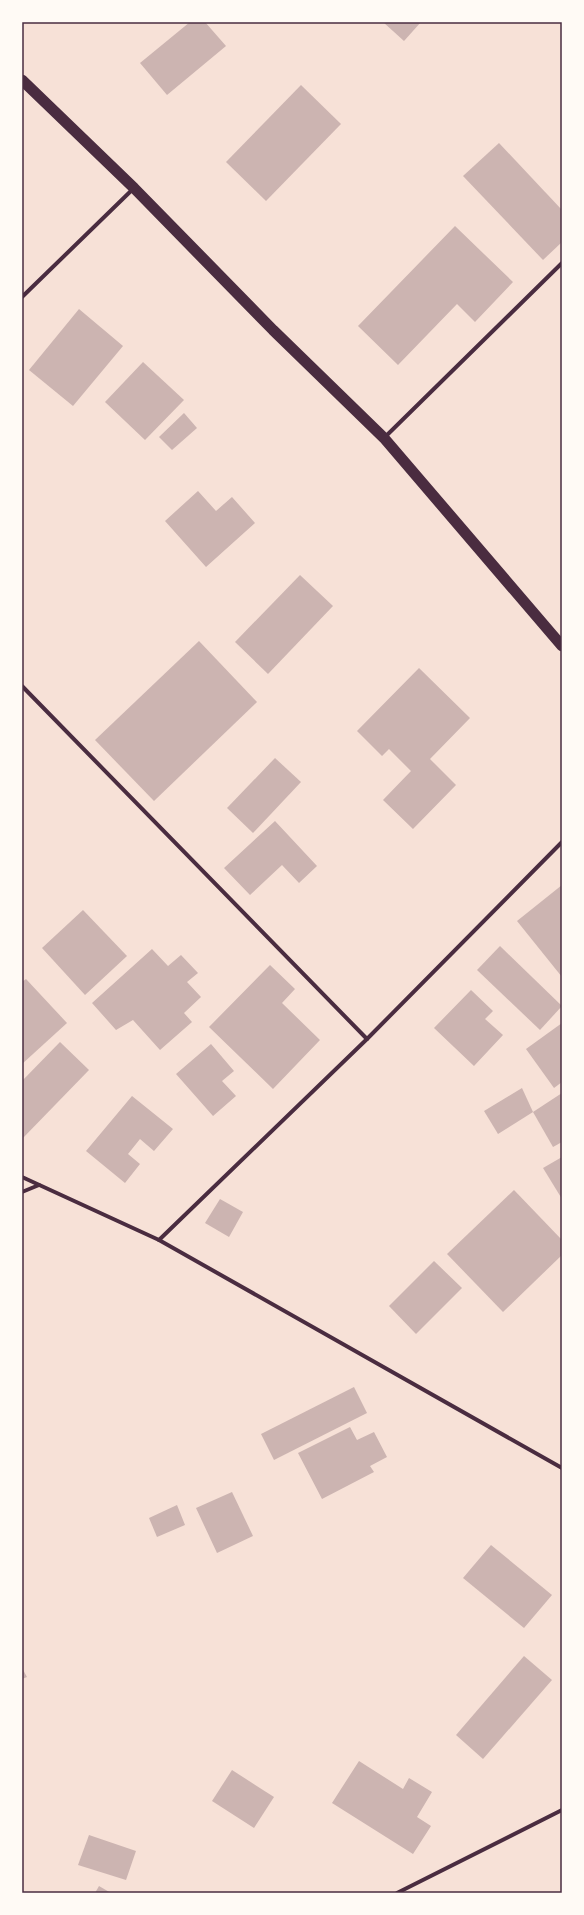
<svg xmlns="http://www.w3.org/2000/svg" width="584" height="1915" font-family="Manrope,sans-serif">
<rect width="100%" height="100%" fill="#f7e1d7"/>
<g fill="#ccb4b1">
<polygon points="190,22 205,22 226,46 167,95 140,63"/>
<polygon points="383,22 421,22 404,41"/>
<polygon points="301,85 341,124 266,201 226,162"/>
<polygon points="499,143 562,210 562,242 543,260 463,176"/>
<polygon points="455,226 513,282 475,322 457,304 398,365 358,326"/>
<polygon points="79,309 123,346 73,406 29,370"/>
<polygon points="143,362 184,400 145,440 105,402"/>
<polygon points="184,413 197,428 172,450 159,437"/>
<polygon points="198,491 216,511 232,497 255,523 206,567 165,521"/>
<polygon points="300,575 333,606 268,674 235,642"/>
<polygon points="199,641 257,702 154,801 95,740"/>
<polygon points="419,668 470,718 430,759 456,785 413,829 383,800 411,771 389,749 382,756 357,731"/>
<polygon points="275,758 301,782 253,833 227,808"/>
<polygon points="275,821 317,866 299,883 282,865 250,895 224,868"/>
<polygon points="562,885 562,977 517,921"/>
<polygon points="83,910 127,956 85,995 42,948"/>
<polygon points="500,946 562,1006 540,1030 477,970"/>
<polygon points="152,949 168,966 181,955 198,973 187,982 201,997 184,1013 192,1022 160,1050 133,1020 116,1030 92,1003"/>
<polygon points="270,965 295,989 282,1003 320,1040 273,1089 209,1027"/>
<polygon points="26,979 67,1023 22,1064 22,982"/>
<polygon points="471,990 493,1011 485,1019 503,1035 474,1066 434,1028"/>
<polygon points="562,1023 562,1082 554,1088 526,1049"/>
<polygon points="60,1042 89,1070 22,1139 22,1081"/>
<polygon points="211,1044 234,1071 222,1081 236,1096 213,1116 176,1074"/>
<polygon points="522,1088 533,1112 498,1134 484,1111"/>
<polygon points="562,1093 562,1142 553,1147 533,1112"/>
<polygon points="132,1096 173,1129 154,1151 140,1139 128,1154 140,1164 125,1183 86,1151"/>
<polygon points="562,1157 562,1199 543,1168"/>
<polygon points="514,1190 562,1240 562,1255 503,1312 447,1254"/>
<polygon points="220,1199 243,1212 229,1237 205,1223"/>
<polygon points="434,1261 462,1288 416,1334 389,1306"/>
<polygon points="354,1387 367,1413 274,1460 261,1434"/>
<polygon points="350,1427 357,1440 374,1432 387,1457 370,1466 374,1472 322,1499 298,1453"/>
<polygon points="232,1492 253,1536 217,1553 196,1508"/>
<polygon points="177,1505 185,1525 157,1537 149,1518"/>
<polygon points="491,1545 552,1595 524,1628 463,1578"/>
<polygon points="524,1656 552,1680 483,1759 456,1735"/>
<polygon points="22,1668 27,1677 22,1679"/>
<polygon points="359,1761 403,1789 409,1778 432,1792 417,1817 431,1826 413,1854 332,1803"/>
<polygon points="232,1770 274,1797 254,1828 212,1801"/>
<polygon points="89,1835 136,1851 126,1880 78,1865"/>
<polygon points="99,1886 111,1893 95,1893"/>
</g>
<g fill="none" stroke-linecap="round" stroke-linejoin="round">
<g stroke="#4a2c40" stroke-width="4">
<polyline points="22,297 134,188"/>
<polyline points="385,437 562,263"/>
<polyline points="22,686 367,1039"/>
<polyline points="22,1177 159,1240 562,1468"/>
<polyline points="22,1192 39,1185"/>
<polyline points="159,1240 367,1039 562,842"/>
<polyline points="397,1893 562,1810"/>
</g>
<polyline stroke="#4a2c40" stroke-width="11" points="22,80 134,188 273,330 384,438 562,646"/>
</g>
<rect width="584" height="1915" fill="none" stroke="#fffaf5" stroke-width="46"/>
<rect x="23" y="23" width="538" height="1869" fill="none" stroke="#4a2c40" stroke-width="1.5"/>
</svg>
